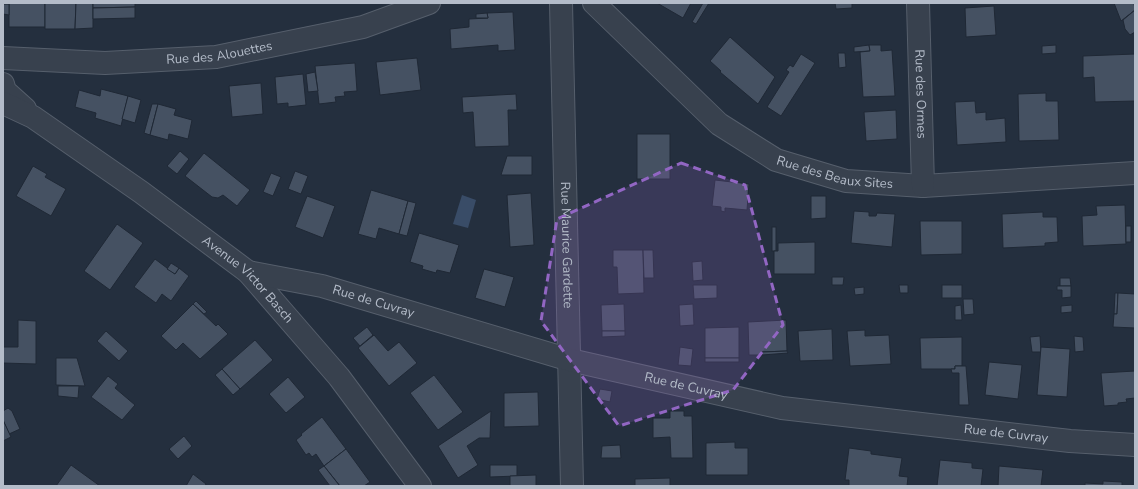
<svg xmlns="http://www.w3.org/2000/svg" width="1138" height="489" font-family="'Nunito Sans',sans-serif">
<rect width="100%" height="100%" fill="#242f3e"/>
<polygon fill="#394c67" points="462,195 476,200 468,228 453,224"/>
<g fill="#455162" stroke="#1f2835">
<rect x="9" y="3" width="36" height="24"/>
<polygon points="45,3 76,3 75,29 45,29"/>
<polygon points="76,3 93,3 93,28 75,29"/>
<polygon points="93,3 135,3 135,7 93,8"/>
<polygon points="657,3 691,3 683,18"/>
<polygon points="703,3 709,3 696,24 692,22"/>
<polygon points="835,3 852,3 852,8 836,9"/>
<polygon points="1114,3 1134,3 1135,10 1121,21"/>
<polygon points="3,4 9,4 9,15 3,14"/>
<polygon points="994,6 996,35 966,37 965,8"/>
<polygon points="135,7 135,18 93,19 93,8"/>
<polygon points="1135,10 1135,32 1130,35 1125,29 1123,20"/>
<polygon points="513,12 515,50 498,51 498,45 451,49 450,29 469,27 469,19 488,18 487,13"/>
<polygon points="487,13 488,18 476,18 476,14"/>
<polygon points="730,37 775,77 758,104 720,72 721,71 710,61"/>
<polygon points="869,45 870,51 854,52 854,47"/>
<polygon points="869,45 881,45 881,51 892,50 895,96 863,97 860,52 870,51"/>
<polygon points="1056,45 1056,53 1042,54 1042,46"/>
<polygon points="838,53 845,53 846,67 839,68"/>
<polygon points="801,54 815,63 781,116 767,107 789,72 786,70 790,65 793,67"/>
<polygon points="1135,54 1135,101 1095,102 1094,77 1083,78 1083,56"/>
<polygon points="417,58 421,90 380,95 376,62"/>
<polygon points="355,63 357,91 344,92 345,96 335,97 336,102 319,104 315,66"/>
<polygon points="315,72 318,91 308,92 306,74"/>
<polygon points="303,74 306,105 288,107 288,103 277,104 275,77"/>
<polygon points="261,83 263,114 232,117 229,86"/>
<polygon points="101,89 128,96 121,126 95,118 96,113 75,107 79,90 100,96"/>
<polygon points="1046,93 1046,101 1058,101 1059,140 1019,141 1018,94"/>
<polygon points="516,94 517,110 508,110 509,146 475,147 473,112 463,113 462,97"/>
<polygon points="128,96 141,100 135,123 122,119"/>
<polygon points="975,101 976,113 986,112 986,120 1005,118 1006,142 957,145 955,102"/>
<polygon points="152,104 158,104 150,135 144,133"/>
<polygon points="158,104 176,109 174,115 192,120 188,139 169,134 168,140 150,135"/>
<polygon points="896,110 897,139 866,141 864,112"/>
<rect x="637" y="134" width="33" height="45"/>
<polygon points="180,151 189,159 177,174 167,166"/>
<polygon points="204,153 250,190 237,206 223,195 218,198 212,197 185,176"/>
<polygon points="507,156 532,156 532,175 501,175"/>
<polygon points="33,166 47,174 45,177 66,189 51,216 16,196"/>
<polygon points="295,171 308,176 301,194 288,189"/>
<polygon points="271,173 281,177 273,196 263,192"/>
<polygon points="715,180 749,184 747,210 725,208 725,212 721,211 721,207 712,206"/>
<polygon points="371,190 408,201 399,234 379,228 376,239 358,234"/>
<polygon points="531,193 534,245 510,247 507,195"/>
<polygon points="307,196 335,206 323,238 295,227"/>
<polygon points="811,196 826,196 826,218 811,219"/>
<polygon points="408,201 416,203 407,236 399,234"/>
<polygon points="1125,205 1126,244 1083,246 1082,216 1097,215 1096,206"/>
<polygon points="854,211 869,212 869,216 876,216 877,213 895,214 892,247 851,243"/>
<polygon points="1043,212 1043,217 1057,217 1058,242 1045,243 1045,246 1003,248 1002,214"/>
<polygon points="920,221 962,221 962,254 921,255"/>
<polygon points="117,224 143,243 110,290 84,271"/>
<rect x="1126" y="226" width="5" height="16"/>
<rect x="772" y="227" width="4" height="24"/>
<polygon points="419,233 459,245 450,273 437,270 436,273 422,269 423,266 410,262"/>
<polygon points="815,242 815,274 774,274 774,251 778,251 778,243"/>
<polygon points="613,250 643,250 644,293 618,294 617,267 613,267"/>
<polygon points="643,250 653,250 654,278 644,278"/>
<polygon points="155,259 175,274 179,268 189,276 171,301 162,294 156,303 134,287"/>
<polygon points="702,261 703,280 693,281 692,262"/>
<polygon points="171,263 179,268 175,274 167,269"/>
<polygon points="484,269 514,277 505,307 475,298"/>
<polygon points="832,277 844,277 843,285 832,285"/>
<polygon points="1060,278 1070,278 1071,286 1060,286"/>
<polygon points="693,285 717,285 717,298 694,299"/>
<polygon points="899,285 908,285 908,293 900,293"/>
<rect x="942" y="285" width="20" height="13"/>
<polygon points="1057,286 1071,286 1071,297 1062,298 1062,290 1057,290"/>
<polygon points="864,287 864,294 855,295 854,288"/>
<polygon points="1115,293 1118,293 1117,314 1114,314"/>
<polygon points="1118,293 1135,294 1135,328 1113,327 1114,314 1117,314"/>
<polygon points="963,299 973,299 974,314 964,315"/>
<polygon points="196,301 207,312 204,314 193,304"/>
<polygon points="193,304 216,326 218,324 228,334 200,359 183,343 176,350 161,336"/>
<polygon points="624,304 625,331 602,331 601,305"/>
<polygon points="693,304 694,325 680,326 679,305"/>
<polygon points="961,305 962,320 955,320 955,306"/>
<polygon points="1072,305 1072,312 1061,313 1061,306"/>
<polygon points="18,320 36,321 36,364 3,363 3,347 18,347"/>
<polygon points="786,320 787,351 762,352 762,355 749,355 748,322"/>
<polygon points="367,327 373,335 360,346 353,338"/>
<polygon points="739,327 739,358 705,358 705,328"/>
<polygon points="832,329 833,360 800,361 798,331"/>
<polygon points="865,330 865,336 889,335 891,364 850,366 847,331"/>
<polygon points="106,331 128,351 119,361 97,341"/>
<polygon points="602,331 625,331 625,336 602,337"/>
<polygon points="374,335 388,351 399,342 417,363 389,386 358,348"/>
<polygon points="1040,336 1041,352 1032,352 1030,337"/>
<polygon points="1074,336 1083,337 1084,351 1075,352"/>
<polygon points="962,337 962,366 955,366 955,369 921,369 920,338"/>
<polygon points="255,340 273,360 240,389 222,369"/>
<polygon points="680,347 693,349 691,366 678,365"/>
<polygon points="1041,347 1070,349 1067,397 1037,395"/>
<polygon points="787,351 788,353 762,355 762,352"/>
<polygon points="56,358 77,358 85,386 56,385"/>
<rect x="705" y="358" width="34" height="4"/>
<polygon points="989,362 1022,365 1018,399 985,395"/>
<polygon points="955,366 966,366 969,405 959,405 959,373 952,373 951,369 955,369"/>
<polygon points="222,369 240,389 233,395 215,375"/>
<polygon points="1135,371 1135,398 1126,399 1127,402 1118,403 1118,405 1104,406 1101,373"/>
<polygon points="434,375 463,412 438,430 410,393"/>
<polygon points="108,376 118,384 115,388 135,405 122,420 91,397"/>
<polygon points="288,377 305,397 286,413 269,394"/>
<polygon points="58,386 79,386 78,398 58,396"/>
<polygon points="600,389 612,391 610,402 597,399"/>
<polygon points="538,392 539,426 504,427 504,393"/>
<polygon points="8,408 12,411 20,429 9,434 3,420 3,411"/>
<polygon points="491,411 490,438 479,438 467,446 478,465 458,478 438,446"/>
<polygon points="670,411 684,411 684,416 692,416 693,458 671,458 670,437 653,438 653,418 670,418"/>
<polygon points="322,417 346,449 324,466 316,454 312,457 309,453 306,455 296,440 302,435 301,434"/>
<polygon points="3,420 11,437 3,441"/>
<polygon points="184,436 192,446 178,459 169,449"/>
<polygon points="735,442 735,448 748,448 748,475 706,475 706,443"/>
<polygon points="620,445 621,458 601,458 602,446"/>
<polygon points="849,448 871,451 871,454 902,458 899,476 908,477 907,486 849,486 849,480 845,480"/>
<polygon points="346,449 370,482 364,486 340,486 324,466"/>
<polygon points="940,460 972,463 972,468 983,469 981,486 937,486"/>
<polygon points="71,465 100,486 56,486"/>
<polygon points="490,465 517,465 517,476 490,477"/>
<polygon points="324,466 339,485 337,486 330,486 318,470"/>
<polygon points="999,466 1043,470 1041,486 998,486"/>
<polygon points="193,474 206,484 205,486 186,486"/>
<polygon points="536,475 536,486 510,486 510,476"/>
<polygon points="670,478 670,486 635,486 635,479"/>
<polygon points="1103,481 1122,482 1122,486 1085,486 1085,483 1103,484"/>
</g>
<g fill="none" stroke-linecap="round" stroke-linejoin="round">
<defs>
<g id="minor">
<path id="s1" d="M561,3L572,486"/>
<path id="s2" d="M594,3L719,124L776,160L846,181L923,186L1135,173"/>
<path id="s3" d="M918,3L923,186"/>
<path id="s4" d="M3,58L105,63L216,57L363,27L429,3"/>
<polyline points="3,84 5,91 25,109"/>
<path id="s5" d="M3,103L33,117L141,192L248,272L339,377L420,486"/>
<path id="s6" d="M248,272L322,286L570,360L782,408L1070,441L1135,445"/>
</g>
</defs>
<use href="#minor" stroke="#565f6c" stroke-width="24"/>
<use href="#minor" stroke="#38414e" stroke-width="22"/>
</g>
<path fill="#9266c3" fill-opacity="0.2" stroke="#9266c3" stroke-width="3" stroke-dasharray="8 5" stroke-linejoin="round" d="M681,163L745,185L783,325L733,390L619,426L541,321L557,219Z"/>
<g text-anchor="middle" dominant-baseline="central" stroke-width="3.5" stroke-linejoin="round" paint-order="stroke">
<g font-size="13" fill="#b4bcc9" stroke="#1d2633">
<text stroke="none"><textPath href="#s4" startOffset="217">Rue des Alouettes</textPath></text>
<text stroke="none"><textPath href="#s3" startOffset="91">Rue des Ormes</textPath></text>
<text stroke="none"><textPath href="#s2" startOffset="302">Rue des Beaux Sites</textPath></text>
<text stroke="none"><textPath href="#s1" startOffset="242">Rue Maurice Gardette</textPath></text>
<text stroke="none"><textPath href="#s5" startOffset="303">Avenue Victor Basch</textPath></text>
<text stroke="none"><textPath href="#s6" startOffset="129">Rue de Cuvray</textPath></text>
<text stroke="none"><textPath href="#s6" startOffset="453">Rue de Cuvray</textPath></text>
<text stroke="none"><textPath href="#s6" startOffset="777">Rue de Cuvray</textPath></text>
</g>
</g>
<rect width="1138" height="489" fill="none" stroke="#b4bcc9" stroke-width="8"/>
</svg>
